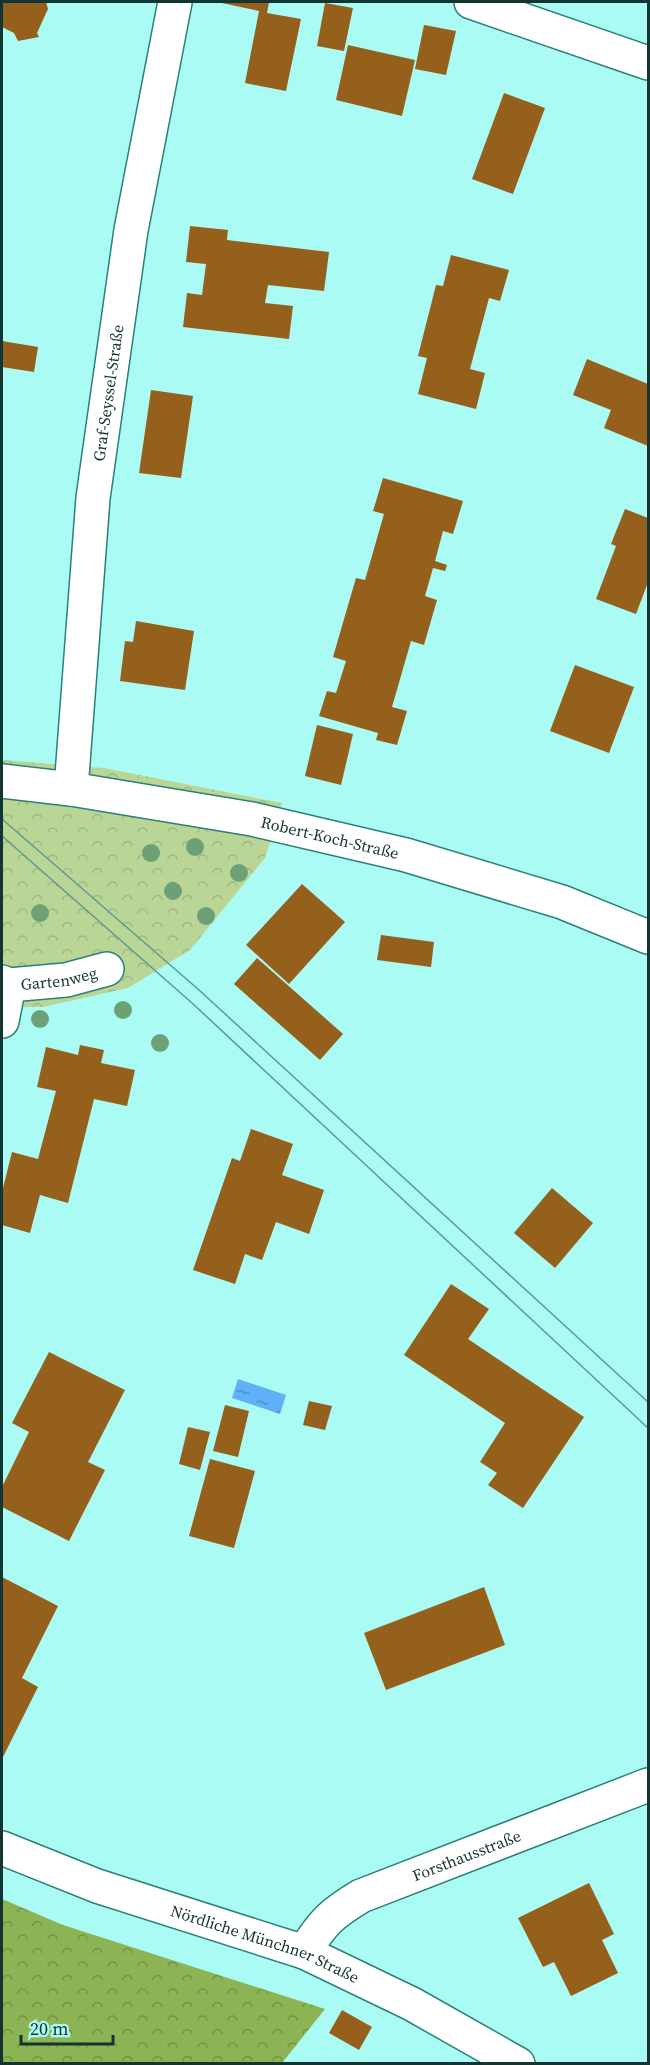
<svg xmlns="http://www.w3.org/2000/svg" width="650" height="2065" font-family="'Source Serif 4',serif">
<defs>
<pattern id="forest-crowns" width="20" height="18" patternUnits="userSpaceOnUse" patternTransform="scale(1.5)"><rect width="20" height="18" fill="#8db454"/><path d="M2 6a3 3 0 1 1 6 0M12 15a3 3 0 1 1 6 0" fill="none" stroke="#729346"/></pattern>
<pattern id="park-crowns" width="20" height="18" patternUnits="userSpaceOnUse" patternTransform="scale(1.5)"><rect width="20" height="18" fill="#bad696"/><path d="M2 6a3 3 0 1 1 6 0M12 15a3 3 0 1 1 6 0" fill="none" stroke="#9fb882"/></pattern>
<pattern id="water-ripples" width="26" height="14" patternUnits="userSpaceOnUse" patternTransform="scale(1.5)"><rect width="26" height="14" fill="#5fb0f8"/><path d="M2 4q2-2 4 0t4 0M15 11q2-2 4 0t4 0" fill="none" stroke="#4d90c9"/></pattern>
</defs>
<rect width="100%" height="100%" fill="#a9fbf3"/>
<polygon fill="url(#forest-crowns)" points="2,1899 63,1925 325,2009 282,2063 2,2063"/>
<polygon fill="url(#park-crowns)" points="2,760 104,768 282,803 265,858 190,950 128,988 43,1007 2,1007"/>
<polygon fill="url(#water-ripples)" points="238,1379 286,1395 280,1414 232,1398"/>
<g fill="#955f1c">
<polygon points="2,2 46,2 48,9 37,33 39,37 18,41 14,33 2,27"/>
<polygon points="217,2 269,2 267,13 301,19 286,91 245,83 259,11"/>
<polygon points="325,3 353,8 344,51 317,46"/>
<polygon points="424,25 456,31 446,75 415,69"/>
<polygon points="348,45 415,60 402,116 336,100"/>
<polygon points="504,93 545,108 513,194 472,179"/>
<polygon points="190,226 228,230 227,240 329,252 324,291 268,285 265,303 293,306 289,339 183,327 187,293 202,295 206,264 186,262"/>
<polygon points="451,255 509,270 500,301 489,298 470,369 485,373 476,409 418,394 427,358 418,356 436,285 443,286"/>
<polygon points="2,341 38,347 34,372 2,367"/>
<polygon points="587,359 648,384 648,446 604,428 611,410 573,395"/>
<polygon points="151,390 193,396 181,478 139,473"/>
<polygon points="383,478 463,501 453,534 443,531 435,561 447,565 445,571 433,568 425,596 437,600 424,645 411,641 392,707 407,711 397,745 376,740 378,733 319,716 327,691 336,693 346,661 333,657 356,578 365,580 384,514 373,511"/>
<polygon points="625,509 648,518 648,585 647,585 636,614 596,599 616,546 611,544"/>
<polygon points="136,621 194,631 185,690 120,681 125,641 133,642"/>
<polygon points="575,665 634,687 609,753 550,731"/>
<polygon points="317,725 353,734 341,785 305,776"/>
<polygon points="302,884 345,922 289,984 246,945"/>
<polygon points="381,935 434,942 431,967 377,960"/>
<polygon points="257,958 343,1034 320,1060 234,984"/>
<polygon points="80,1045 104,1050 101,1063 135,1070 127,1106 94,1099 68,1203 40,1195 30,1233 2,1225 2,1192 12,1152 38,1159 56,1091 37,1087 46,1047 78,1055"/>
<polygon points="251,1129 293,1144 282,1175 324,1190 309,1234 276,1222 262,1260 245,1254 235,1284 193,1270 232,1158 240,1161"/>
<polygon points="552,1188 593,1223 555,1268 514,1233"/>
<polygon points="451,1284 489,1309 468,1339 584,1417 523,1508 488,1485 497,1473 480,1462 505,1423 404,1355"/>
<polygon points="49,1352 125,1390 88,1462 105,1470 69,1541 2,1507 2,1487 29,1432 12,1423"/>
<polygon points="309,1401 332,1406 325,1430 303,1425"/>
<polygon points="225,1405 249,1411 238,1457 213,1451"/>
<polygon points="188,1427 210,1432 200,1470 179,1464"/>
<polygon points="210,1459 255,1471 234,1548 189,1536"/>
<polygon points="2,1577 58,1606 22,1678 38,1687 2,1759"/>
<polygon points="484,1587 505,1645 386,1690 364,1633"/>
<polygon points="589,1883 614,1934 602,1940 618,1973 571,1996 554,1962 543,1967 518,1918"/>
<polygon points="342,2010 372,2027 359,2050 329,2033"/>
</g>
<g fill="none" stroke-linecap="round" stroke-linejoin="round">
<defs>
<g id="minor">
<polyline points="471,2 648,63"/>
<path id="s1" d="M2,781L71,789L252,819L406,855L562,902L648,937"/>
<path id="s2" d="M71,789L93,498L131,230L175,2"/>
<path id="s3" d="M2,982L9,985L66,980L107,969"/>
<polyline points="2,1021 9,985"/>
<path id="s4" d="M304,1952C323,1922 331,1914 361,1896L648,1785"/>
</g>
<g id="secondary">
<path id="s5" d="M2,1848L97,1886L304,1952L412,2004L518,2064"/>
</g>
</defs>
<use href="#minor" stroke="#2b8079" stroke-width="36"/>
<use href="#secondary" stroke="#2b8079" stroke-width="36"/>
<use href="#minor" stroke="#fff" stroke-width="33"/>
<use href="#secondary" stroke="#fff" stroke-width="33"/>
<g stroke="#5e9893" stroke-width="1.5">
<polyline points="2,819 199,990 648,1402"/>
<polyline points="2,836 192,1003 648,1428"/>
</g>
</g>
<g fill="#6ea077">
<circle cx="195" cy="847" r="9"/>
<circle cx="151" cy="853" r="9"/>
<circle cx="239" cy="873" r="9"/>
<circle cx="173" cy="891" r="9"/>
<circle cx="40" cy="913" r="9"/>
<circle cx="206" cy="916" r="9"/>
<circle cx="123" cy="1010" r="9"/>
<circle cx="40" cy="1019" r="9"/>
<circle cx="160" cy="1043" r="9"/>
</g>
<g text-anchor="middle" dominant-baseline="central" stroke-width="6" stroke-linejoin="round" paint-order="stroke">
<g font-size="16" fill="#123532" stroke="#a9fbf3">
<text stroke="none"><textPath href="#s2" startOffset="398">Graf-Seyssel-Straße</textPath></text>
<text stroke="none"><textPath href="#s1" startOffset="333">Robert-Koch-Straße</textPath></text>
<text stroke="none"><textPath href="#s3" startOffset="58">Gartenweg</textPath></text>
<text stroke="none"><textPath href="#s4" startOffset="194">Forsthausstraße</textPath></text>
<text stroke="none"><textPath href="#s5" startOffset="280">Nördliche Münchner Straße</textPath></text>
</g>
</g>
<rect width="650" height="2065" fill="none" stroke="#123532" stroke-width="6"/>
<path d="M21 2035v9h92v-9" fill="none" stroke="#123532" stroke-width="3"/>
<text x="30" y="2035" font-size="18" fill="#123532" stroke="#a9fbf3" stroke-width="4.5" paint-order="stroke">20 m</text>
</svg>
